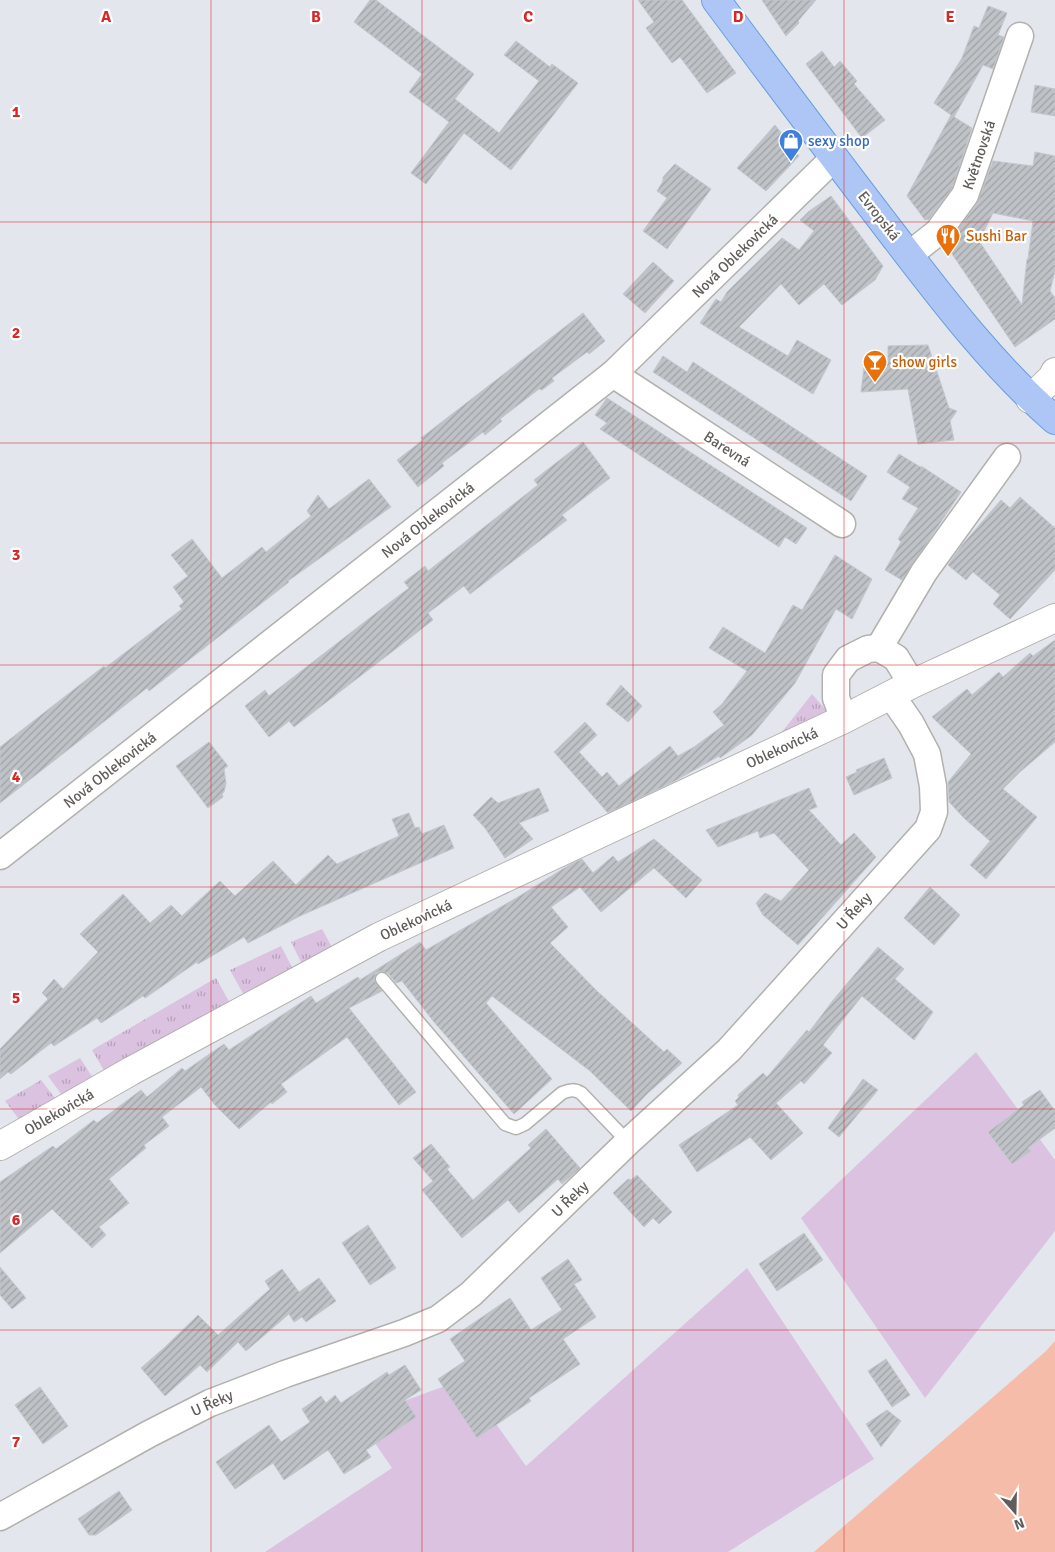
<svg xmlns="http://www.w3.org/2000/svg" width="1055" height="1552" font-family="Signika,sans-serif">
<defs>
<pattern id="grass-tufts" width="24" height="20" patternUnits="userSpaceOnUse" patternTransform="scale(1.25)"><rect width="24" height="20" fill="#dbc2e1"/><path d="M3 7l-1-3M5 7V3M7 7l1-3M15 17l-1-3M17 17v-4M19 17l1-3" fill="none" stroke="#b5a1b9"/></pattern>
<pattern id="building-hatch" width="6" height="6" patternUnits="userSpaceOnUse" patternTransform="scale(1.25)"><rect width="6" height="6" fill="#bfc3c7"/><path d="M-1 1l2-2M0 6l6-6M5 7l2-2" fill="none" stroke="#9fa2a5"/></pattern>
</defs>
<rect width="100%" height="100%" fill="#e3e6ec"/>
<g fill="url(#grass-tufts)">
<polygon points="812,694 832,717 774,742"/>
<polygon points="322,929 333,949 303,966 291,942"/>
<polygon points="281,946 294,971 245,997 230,970"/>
<polygon points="216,978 231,1005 106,1074 92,1050"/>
<polygon points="80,1058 95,1081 64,1098 48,1076"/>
<polygon points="41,1080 58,1102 22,1123 5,1101"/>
</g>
<g fill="#dbc2e1">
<polygon points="976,1052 1055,1160 1055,1231 925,1398 801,1218"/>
<polygon points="747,1268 874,1459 728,1552 265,1552 392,1468 358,1418 464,1379 526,1466"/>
</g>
<polygon fill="#f5bda9" points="1055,1341 1055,1552 814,1552 1045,1352"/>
<g fill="url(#building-hatch)" stroke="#c2c8d0" fill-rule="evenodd">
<polygon points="370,0 376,0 474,74 455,99 499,133 539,81 504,55 516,41 550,67 552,64 578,83 511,170 464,133 426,184 411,173 449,122 409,92 422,74 354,22"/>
<polygon points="638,0 682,0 736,73 707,93 680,57 672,63 646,28 654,22"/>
<polygon points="762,0 816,0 798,21 799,23 786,36"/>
<polygon points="988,6 1007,13 998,35 1004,37 993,69 983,65 954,117 972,128 952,188 929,219 925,220 907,196 951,115 934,103 962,58 974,26 979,28"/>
<polygon points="822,51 834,67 840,61 857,81 854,84 885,120 862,138 806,64"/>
<polygon points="1035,85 1055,89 1055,116 1031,112"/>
<polygon points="775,125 799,156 766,191 737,168"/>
<path d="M1035,152L1055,156V271L1050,291L1055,298V319L1015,347L946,245L977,204L993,161L1033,166ZM993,213L1033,221L1028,259H1027L1022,305L979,241Z"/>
<polygon points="675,164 711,189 667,249 643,231 667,198 657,191 663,181 663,177"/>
<polygon points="831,196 883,266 875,280 842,305 824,284 799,305 781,284 739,327 788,356 797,340 831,360 813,394 700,323 716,299 721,302 727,292 782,238 799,250 814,231 800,220 808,212"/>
<polygon points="653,262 674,281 645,313 623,294"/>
<polygon points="583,313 605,341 589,354 587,352 552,378 554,381 542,390 539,389 500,419 502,421 485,435 483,432 442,463 444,466 418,487 397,460 423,440 421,438"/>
<polygon points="928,345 949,408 957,411 950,421 954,440 918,444 908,389 861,392 864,367 873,360 888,359 888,346"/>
<polygon points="663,356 687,372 693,362 867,476 851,501 653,372"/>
<polygon points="607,398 807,528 796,544 785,537 779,547 600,429 607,423 595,415"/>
<polygon points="583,442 610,478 562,515 567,520 470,594 464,586 428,613 433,620 393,651 294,727 289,721 269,737 245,706 265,690 269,696 389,603 409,588 404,582 425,566 428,571 538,485 534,480"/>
<polygon points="899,454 922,468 921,466 961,492 902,580 885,570 901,542 898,539 918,508 902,499 910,487 887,472"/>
<polygon points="369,479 391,507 288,581 289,582 149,691 147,688 0,803 0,747 104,666 105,668 182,609 179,606 184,602 173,587 188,576 171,555 192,539 222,578 262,547 266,552 311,516 307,511 318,495 329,509"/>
<polygon points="1020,497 1055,528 1055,570 1010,619 993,604 1000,595 973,572 966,580 948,565 962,545 1001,500 1010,508"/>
<polygon points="835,555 872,579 852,619 836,609 795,683 752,735 720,758 719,756 673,782 608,813 554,752 585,722 597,735 579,752 602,777 607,772 619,786 670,746 678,756 694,747 724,725 713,712 722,704 747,671 709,648 723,627 765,653 793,605 802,610"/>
<polygon points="1055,640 1055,742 1020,772 1003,789 1037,817 986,879 970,865 990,841 965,819 949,802 948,782 971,754 932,717 967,689 972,695 999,672 1003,677 1030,653 1033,656"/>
<polygon points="621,685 642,706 628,722 606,704"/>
<polygon points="209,742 228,766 224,769 226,783 224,792 222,794 223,797 208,808 176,766"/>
<polygon points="884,758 892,778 854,795 846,777 857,772 856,770"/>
<polygon points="539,788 549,811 519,823 533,839 505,858 485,828 473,815 491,797 498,803"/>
<polygon points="809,788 817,807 809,810 841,845 854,833 876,857 798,945 763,915 756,903 765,893 781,901 809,870 774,833 760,838 758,831 718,847 706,830"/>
<polygon points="409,813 415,828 419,827 422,834 444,825 454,848 300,916 248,943 244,937 198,964 197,962 145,998 143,996 101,1023 97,1018 54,1046 51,1043 11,1074 8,1072 0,1079 0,1049 48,999 42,993 54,979 63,989 98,952 80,934 123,894 150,923 171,905 182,916 220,881 235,896 273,861 296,885 328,855 337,864 399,836 392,819"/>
<polygon points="654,839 702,880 686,898 654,868 601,912 580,887 551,907 568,927 550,943 597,991 664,1052 667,1049 682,1063 647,1094 631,1111 590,1071 492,996 486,1003 552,1079 514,1114 434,1022 402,981 396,983 388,973 380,971 376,973 374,980 382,991 349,1008 416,1092 399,1105 347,1037 281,1084 287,1092 272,1104 271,1102 239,1129 215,1105 201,1087 162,1117 169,1126 144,1145 146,1148 109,1179 129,1203 99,1227 106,1235 92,1248 52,1209 0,1253 0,1182 53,1146 56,1149 94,1120 97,1123 141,1090 147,1097 182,1068 185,1071 224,1044 229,1050 311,996 316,1003 358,977 360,980 420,942 426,950 518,897 569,865 582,859 593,873 613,856 618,862"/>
<polygon points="930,887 960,915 934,945 904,918"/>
<polygon points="878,947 904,969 895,979 933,1012 914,1040 862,996 823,1045 832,1053 804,1084 801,1081 776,1103 803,1133 771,1160 750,1137 697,1172 679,1145 738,1105 735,1101 739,1097 738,1095 763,1073 767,1077 807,1030 809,1032 834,999"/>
<polygon points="863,1079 878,1090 839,1137 828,1128"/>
<polygon points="1040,1090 1055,1111 1055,1128 1028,1148 1031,1151 1012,1164 988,1132 1024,1105 1022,1102"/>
<polygon points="546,1129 580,1168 562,1184 558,1179 519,1213 508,1200 462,1238 422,1190 433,1181 413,1158 431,1144 450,1167 447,1169 473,1200 531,1148 528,1145"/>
<polygon points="637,1175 672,1212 659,1224 653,1218 644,1227 613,1193 628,1179 631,1180"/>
<polygon points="368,1225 396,1268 370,1285 342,1243"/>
<polygon points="804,1233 823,1260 777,1291 759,1264"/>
<polygon points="568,1259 582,1280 574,1284 596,1317 563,1339 580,1364 529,1398 531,1401 477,1438 438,1379 465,1361 450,1339 510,1298 531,1330 562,1310 541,1278"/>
<polygon points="0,1267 26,1298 12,1309 0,1295"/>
<polygon points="282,1269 299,1292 319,1278 336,1301 306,1322 302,1317 294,1322 289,1314 246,1351 238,1342 207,1372 200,1365 165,1396 141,1368 165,1347 198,1315 218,1335 270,1289 265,1281"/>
<polygon points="886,1359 910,1395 892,1407 868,1371"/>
<polygon points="405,1365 421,1390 405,1400 416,1417 366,1450 371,1457 344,1474 328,1450 284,1480 273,1463 235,1489 216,1462 269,1425 281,1442 310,1422 302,1409 321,1396 326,1403 335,1395 341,1403 387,1372 389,1375"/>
<polygon points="40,1387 68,1426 43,1444 15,1405"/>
<polygon points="887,1410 901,1421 881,1447 866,1424"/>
<polygon points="119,1491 132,1510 96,1535 89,1535 78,1519"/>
</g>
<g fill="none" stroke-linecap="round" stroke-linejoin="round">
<defs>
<path id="service" d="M382,979L505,1124L516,1128L525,1124L562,1093C570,1090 574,1089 581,1093L628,1142"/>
<g id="minor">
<polyline points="909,255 938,232 965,195 1020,36"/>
<polyline points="613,374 842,524"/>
<polyline points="879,648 924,572 1007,457"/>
<polyline points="844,719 836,698 836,675 848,659 868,649 879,648 896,658 912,684"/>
<polyline points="0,856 613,374 834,158"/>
<polyline points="0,1517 149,1434 210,1403 285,1374 404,1333 438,1319 471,1294 628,1142 729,1050 928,829 934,812 933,786 927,754 911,724 891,695"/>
</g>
<polyline id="tertiary" points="0,1146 131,1071 379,937 844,719 912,684 1055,618"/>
<polyline id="secondary" points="1030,399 1052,378 1055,372"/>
<path id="primary" d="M716,0C775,79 834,158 894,236C943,300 993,366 1055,420"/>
</defs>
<use href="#service" stroke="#b3b1ae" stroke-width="15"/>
<use href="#minor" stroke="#b3b1ae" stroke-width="29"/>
<use href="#tertiary" stroke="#b3b1ae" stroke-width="30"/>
<use href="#secondary" stroke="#b4b0ad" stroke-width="30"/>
<use href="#primary" stroke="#679fe1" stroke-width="30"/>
<use href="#service" stroke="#fff" stroke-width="12"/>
<use href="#minor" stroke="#fff" stroke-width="26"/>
<use href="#tertiary" stroke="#fff" stroke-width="28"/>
<use href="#secondary" stroke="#fff" stroke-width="28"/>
<use href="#primary" stroke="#aec6f5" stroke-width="28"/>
</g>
<path fill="none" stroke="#d62828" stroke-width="1" stroke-opacity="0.55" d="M211,0V1552M422,0V1552M633,0V1552M844,0V1552M0,222H1055M0,443H1055M0,665H1055M0,887H1055M0,1109H1055M0,1330H1055"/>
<defs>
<symbol id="shop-pin" viewBox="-11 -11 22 30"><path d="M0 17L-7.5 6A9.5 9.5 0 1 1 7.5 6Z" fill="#3f7fe0" stroke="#fff"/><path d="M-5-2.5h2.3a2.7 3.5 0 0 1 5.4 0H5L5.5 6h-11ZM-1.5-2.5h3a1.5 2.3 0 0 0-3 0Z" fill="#fff"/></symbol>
<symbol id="restaurant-pin" viewBox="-11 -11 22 30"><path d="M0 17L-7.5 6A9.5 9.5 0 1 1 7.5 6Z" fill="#e8710a" stroke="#fff"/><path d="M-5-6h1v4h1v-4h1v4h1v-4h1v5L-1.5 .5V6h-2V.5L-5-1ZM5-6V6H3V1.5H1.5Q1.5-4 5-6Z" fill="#fff"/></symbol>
<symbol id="bar-pin" viewBox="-11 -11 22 30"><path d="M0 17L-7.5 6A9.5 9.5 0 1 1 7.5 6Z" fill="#e8710a" stroke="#fff"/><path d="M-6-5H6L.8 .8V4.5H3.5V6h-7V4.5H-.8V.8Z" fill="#fff"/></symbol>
</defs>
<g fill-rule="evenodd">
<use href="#shop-pin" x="777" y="127" width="28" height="38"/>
<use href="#restaurant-pin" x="934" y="222" width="28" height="38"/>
<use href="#bar-pin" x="861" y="348" width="28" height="38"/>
</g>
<g text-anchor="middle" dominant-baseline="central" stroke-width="4.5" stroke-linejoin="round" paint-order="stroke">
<g font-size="15" fill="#366cbe" stroke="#fff" text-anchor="start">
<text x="808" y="141">sexy shop</text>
</g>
<g font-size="15" fill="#615d5b" stroke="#fff">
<text transform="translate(979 155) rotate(-71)">Květnovská</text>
<text transform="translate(879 216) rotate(52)">Evropská</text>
<text transform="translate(735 256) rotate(-44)">Nová Oblekovická</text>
<text transform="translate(727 449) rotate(33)">Barevná</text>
<text transform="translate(428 520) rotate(-38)">Nová Oblekovická</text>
<text transform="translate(782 748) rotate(-25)">Oblekovická</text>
<text transform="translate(110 770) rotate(-38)">Nová Oblekovická</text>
<text transform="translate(854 911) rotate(-48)">U Řeky</text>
<text transform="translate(416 920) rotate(-25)">Oblekovická</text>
<text transform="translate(59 1112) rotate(-30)">Oblekovická</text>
<text transform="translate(570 1199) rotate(-44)">U Řeky</text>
<text transform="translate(212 1403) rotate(-24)">U Řeky</text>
</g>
<g font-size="15" fill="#c56008" stroke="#fff" text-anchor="start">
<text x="966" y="236">Sushi Bar</text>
<text x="892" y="362">show girls</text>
</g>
</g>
<g font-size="16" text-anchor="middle" font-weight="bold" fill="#d62828" stroke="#fff" stroke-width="4.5" stroke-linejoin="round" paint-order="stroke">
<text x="106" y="22">A</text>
<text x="316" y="22">B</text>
<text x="528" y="22">C</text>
<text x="738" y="22">D</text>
<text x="950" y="22">E</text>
<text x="16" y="117">1</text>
<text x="16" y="338">2</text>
<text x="16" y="560">3</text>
<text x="16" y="782">4</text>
<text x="16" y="1003">5</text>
<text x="16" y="1225">6</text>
<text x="16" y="1447">7</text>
</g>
<g transform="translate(1015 1512) rotate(160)" stroke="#ffffff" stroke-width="4" paint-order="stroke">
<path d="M0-4L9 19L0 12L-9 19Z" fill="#615d5b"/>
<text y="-8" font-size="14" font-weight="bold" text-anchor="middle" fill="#615d5b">N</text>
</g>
</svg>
